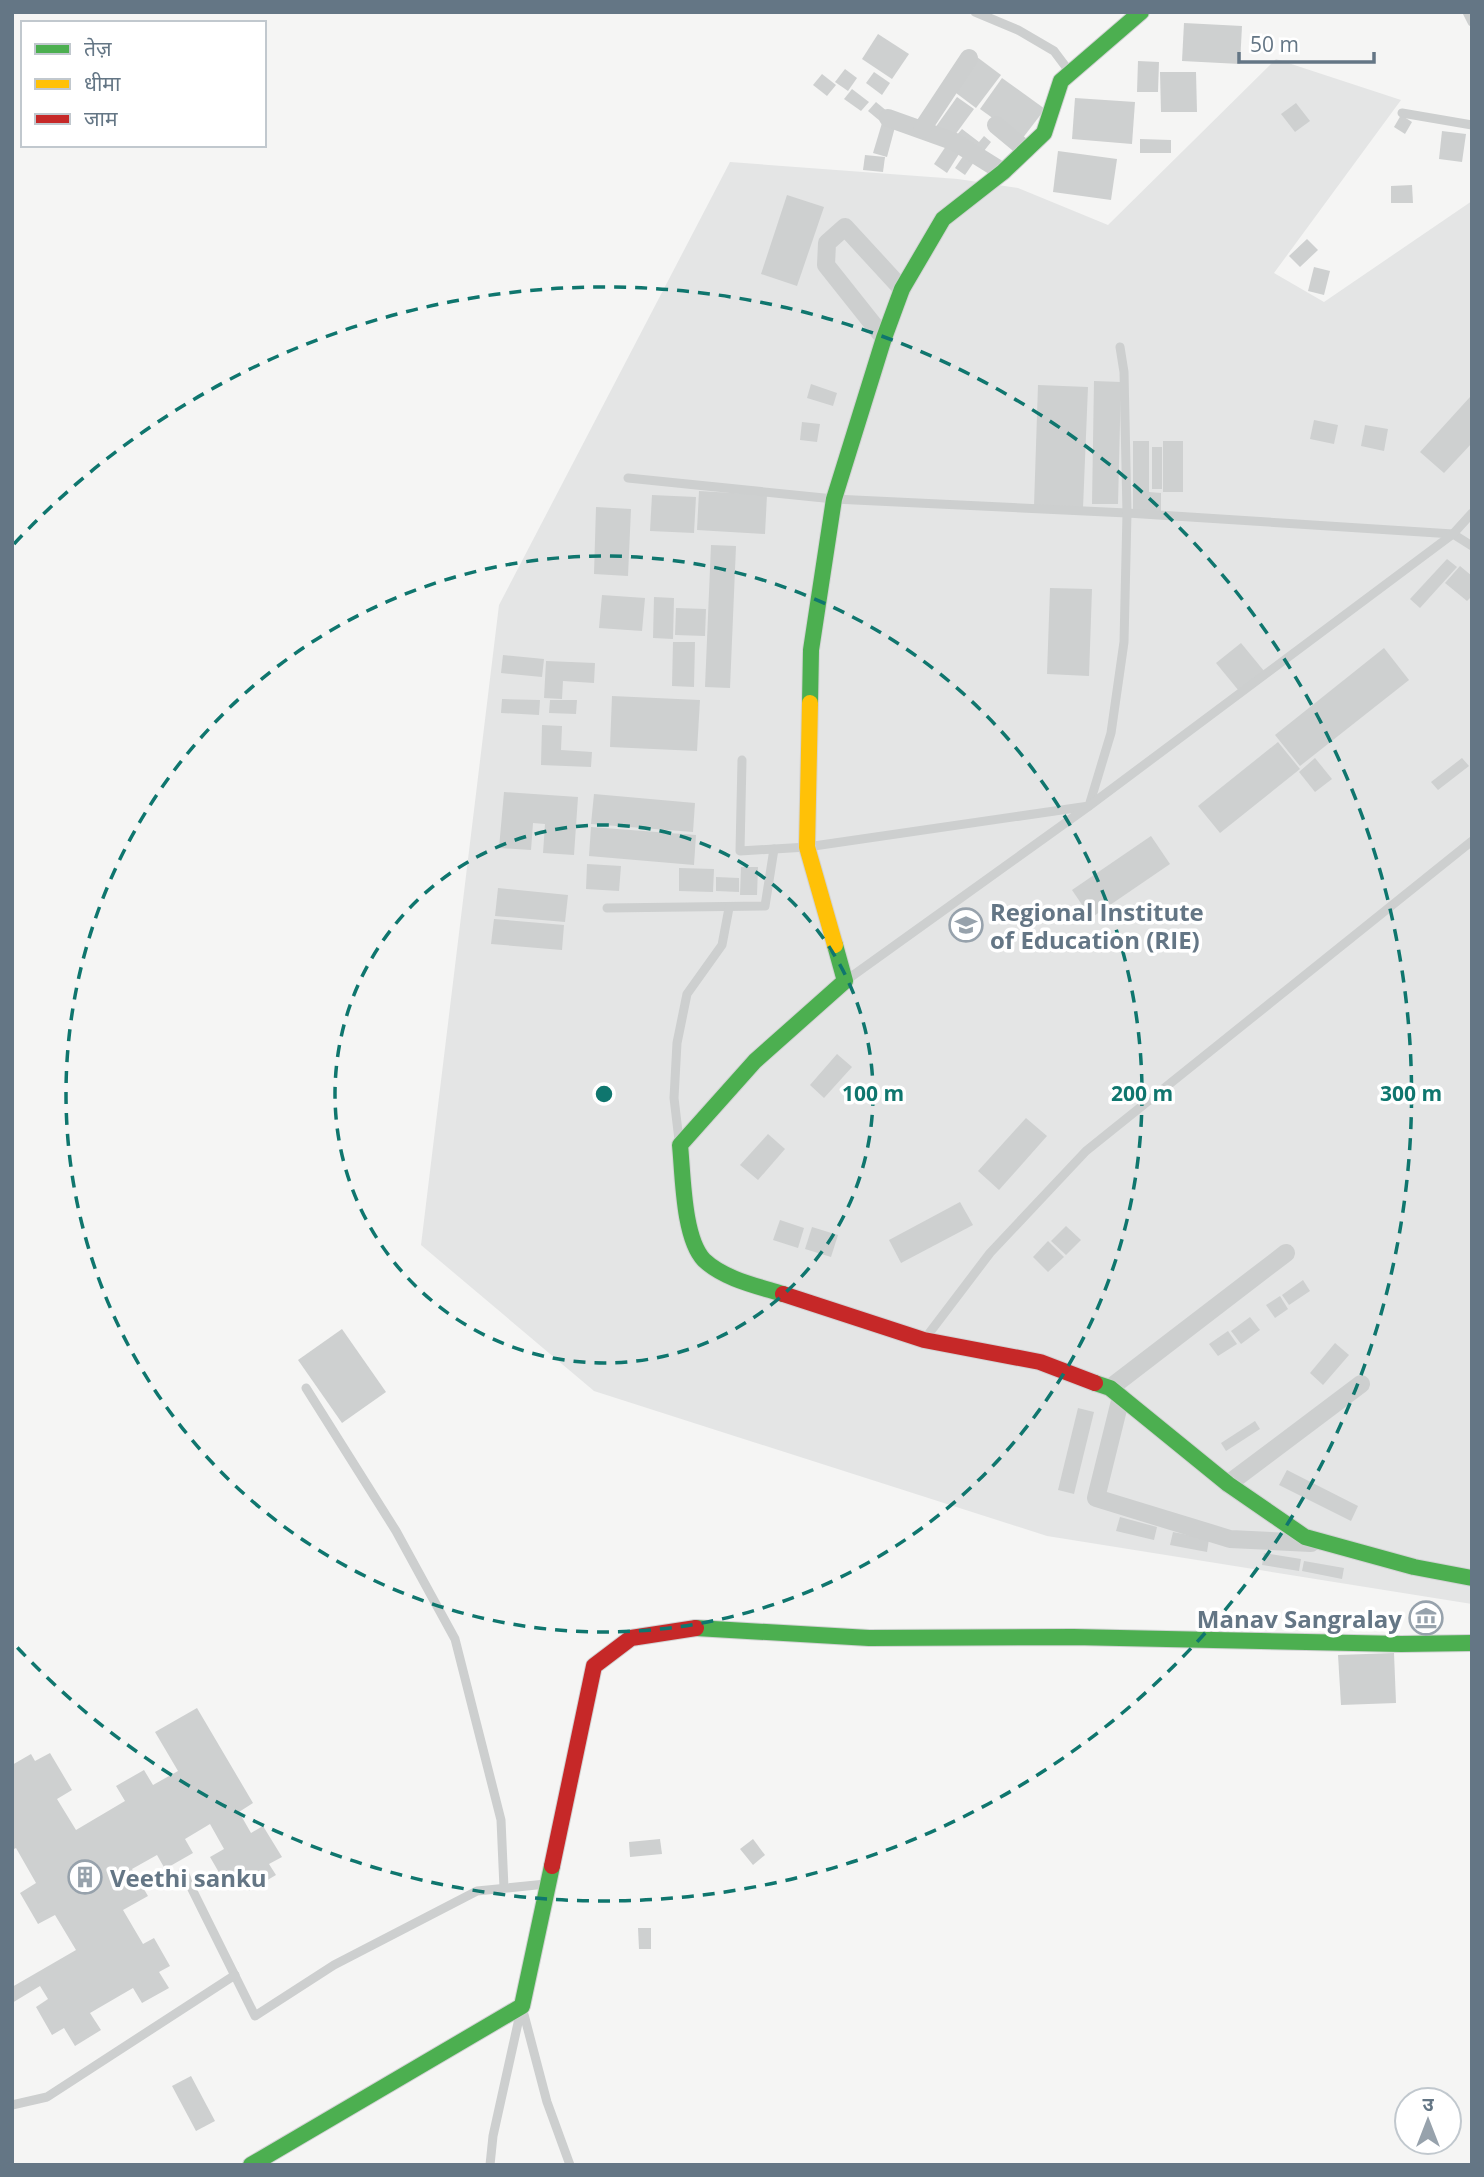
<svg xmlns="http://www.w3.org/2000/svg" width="1484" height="2177" font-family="'Open Sans','Noto Sans Devanagari',sans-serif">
<rect width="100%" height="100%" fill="#f5f5f4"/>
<polygon fill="#e4e5e5" points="1276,59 1401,100 1274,273 1324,302 1472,201 1472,1604 1047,1536 594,1391 421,1245 499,605 730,162 958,179 1018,188 1108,225"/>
<g fill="#ced0d0">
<polygon points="1184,23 1242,26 1240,64 1182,61"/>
<polygon points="878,34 909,54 892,79 862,59"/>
<polygon points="977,57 1001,75 976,108 952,90"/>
<polygon points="1138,61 1159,62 1158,92 1137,92"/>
<polygon points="845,69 857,78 848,91 835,82"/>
<polygon points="874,72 890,83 882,95 866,83"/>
<polygon points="1160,72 1196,72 1197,112 1161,112"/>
<polygon points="822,74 836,85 827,96 813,85"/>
<polygon points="1002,78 1045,109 1022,139 980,109"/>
<polygon points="852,89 869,102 861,111 844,99"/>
<polygon points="957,97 974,109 952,139 935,128"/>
<polygon points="1075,98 1135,102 1132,144 1072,139"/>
<polygon points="876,102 888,112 880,121 868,111"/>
<polygon points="1296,103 1310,121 1295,132 1281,114"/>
<polygon points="1401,115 1412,122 1405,134 1394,127"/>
<polygon points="882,123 895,127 887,157 873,153"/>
<polygon points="962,129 979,142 984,136 991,142 980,156 955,137"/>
<polygon points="1442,131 1466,134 1462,162 1439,159"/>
<polygon points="1140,139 1171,140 1171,153 1140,153"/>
<polygon points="946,146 959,154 947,173 934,164"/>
<polygon points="1058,151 1117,159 1111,200 1053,192"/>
<polygon points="966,152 976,159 965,175 955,168"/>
<polygon points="865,155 885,157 883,172 863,170"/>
<polygon points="1412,185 1413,203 1391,203 1391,186"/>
<polygon points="787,195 824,207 797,286 761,274"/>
<polygon points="1307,239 1318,250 1300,267 1289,256"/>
<polygon points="1314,267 1330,271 1324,295 1308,291"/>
<polygon points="1094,381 1121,382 1118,504 1092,504"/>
<polygon points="811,384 837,393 833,406 807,398"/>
<polygon points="1038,385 1088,387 1083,508 1034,506"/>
<polygon points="1470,397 1472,443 1444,473 1420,452"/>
<polygon points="1314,420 1338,425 1334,444 1310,439"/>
<polygon points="802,422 820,424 817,442 800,440"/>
<polygon points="1365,425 1388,429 1384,451 1361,446"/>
<polygon points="1133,441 1149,441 1149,492 1161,493 1161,512 1133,511"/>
<rect x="1163" y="441" width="20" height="51"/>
<rect x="1152" y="447" width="10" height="42"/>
<polygon points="699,491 767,495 765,534 697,530"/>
<polygon points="652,495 696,497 694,533 650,531"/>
<polygon points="596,507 631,509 628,576 594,574"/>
<polygon points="711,545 736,546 730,688 705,687"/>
<polygon points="1447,559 1457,567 1420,608 1410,599"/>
<polygon points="1460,566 1472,576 1472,596 1467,601 1445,583"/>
<polygon points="1050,588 1092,589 1089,676 1047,674"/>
<polygon points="602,595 645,598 642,631 599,628"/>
<polygon points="654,597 674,598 673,639 653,638"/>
<polygon points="676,608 706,609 705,636 675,635"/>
<polygon points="673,642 695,642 694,687 672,686"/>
<polygon points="1241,643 1264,671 1239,691 1216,663"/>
<polygon points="1384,648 1409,680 1300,766 1275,735"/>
<polygon points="503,655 544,659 542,677 501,673"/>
<polygon points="546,661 595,663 594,683 563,681 562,699 544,698"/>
<polygon points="612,696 700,700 697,751 610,747"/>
<polygon points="502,699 540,700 539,715 501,713"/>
<polygon points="550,700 577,700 576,714 549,713"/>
<polygon points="542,725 562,726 561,750 592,752 591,767 541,765"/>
<polygon points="1278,742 1300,769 1220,833 1198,806"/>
<polygon points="1315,758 1332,779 1315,792 1299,772"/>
<polygon points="1462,758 1469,766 1438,790 1431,782"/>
<polygon points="504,792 578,797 574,855 543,853 545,824 533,823 531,850 499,848"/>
<polygon points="594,794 695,803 693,832 591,824"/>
<polygon points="591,827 696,835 694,865 589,856"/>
<polygon points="1151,836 1170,864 1091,918 1072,890"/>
<polygon points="587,864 621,866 619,891 586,889"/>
<polygon points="741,867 758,867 757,895 740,895"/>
<polygon points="679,868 714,869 713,892 679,891"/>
<polygon points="716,877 739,878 739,892 716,891"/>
<polygon points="498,888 568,895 565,922 495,916"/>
<polygon points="494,919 564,925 562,950 491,944"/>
<polygon points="837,1054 852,1067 824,1098 810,1085"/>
<polygon points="1026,1118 1047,1136 999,1190 978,1171"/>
<polygon points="768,1134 785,1149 758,1180 740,1165"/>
<polygon points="960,1202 973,1225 901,1263 889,1240"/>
<polygon points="780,1220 804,1228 798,1248 773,1240"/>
<polygon points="1066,1226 1081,1240 1066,1255 1051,1241"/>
<polygon points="812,1227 838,1235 831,1257 805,1249"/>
<polygon points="1048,1241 1064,1257 1048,1272 1033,1257"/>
<polygon points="1303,1280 1310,1291 1289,1305 1282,1295"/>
<polygon points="1280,1296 1288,1309 1275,1318 1266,1305"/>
<polygon points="1250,1317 1260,1330 1241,1344 1231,1331"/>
<polygon points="342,1329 386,1392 342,1423 298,1360"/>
<polygon points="1228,1331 1237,1344 1218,1356 1209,1344"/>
<polygon points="1335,1343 1349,1355 1323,1385 1310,1373"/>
<polygon points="1078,1408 1094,1412 1074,1494 1058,1490"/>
<polygon points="1255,1421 1260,1429 1226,1451 1221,1443"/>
<polygon points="1287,1470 1358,1506 1351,1521 1279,1485"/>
<polygon points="1120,1517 1157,1527 1154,1540 1116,1531"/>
<polygon points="1173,1532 1209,1539 1207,1552 1170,1545"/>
<polygon points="1264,1553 1301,1559 1299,1571 1262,1565"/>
<polygon points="1304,1561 1344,1568 1342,1579 1302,1571"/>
<polygon points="1394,1653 1396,1703 1341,1705 1338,1655"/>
<polygon points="197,1708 253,1803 239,1812 251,1833 263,1826 282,1857 269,1864 276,1875 249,1891 242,1879 228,1888 210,1857 224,1849 210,1824 185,1839 193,1853 165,1869 157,1855 132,1869 148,1896 123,1910 143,1944 154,1938 170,1966 159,1972 169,1988 142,2003 133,1988 90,2013 101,2030 75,2046 64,2028 52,2035 36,2007 48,1999 40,1986 12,2003 12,1987 76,1950 55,1915 38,1924 20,1893 36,1883 16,1848 12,1850 12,1765 31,1754 35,1761 50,1753 72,1790 57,1799 76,1830 125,1801 116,1786 144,1770 153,1785 178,1771 155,1732"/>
<polygon points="660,1839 662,1854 630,1857 629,1842"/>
<polygon points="753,1839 765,1855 753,1865 740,1849"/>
<polygon points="638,1928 651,1928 651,1949 639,1949"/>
<polygon points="191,2076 215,2121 196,2131 172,2086"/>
</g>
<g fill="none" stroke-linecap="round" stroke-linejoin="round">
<defs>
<g id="fast">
<polyline points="810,703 811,650 834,499 884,338 902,289 943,219 1003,172 1044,133 1061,81 1141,12"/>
<path d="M783,1294C757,1286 724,1279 704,1260C683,1238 683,1174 680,1145L755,1061L845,981L835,945"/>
<polyline points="1095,1383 1110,1388 1228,1484 1305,1537 1414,1567 1472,1578"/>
<polyline points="696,1628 869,1638 1073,1637 1401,1644 1472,1643"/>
<polyline points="251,2165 522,2006 552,1866"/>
</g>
<polyline id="slow" points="810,703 807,847 835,945"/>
<g id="jam">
<polyline points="783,1294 924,1340 1040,1362 1095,1383"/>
<polyline points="552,1866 594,1666 631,1638 696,1628"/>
</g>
</defs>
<use href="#fast" stroke="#d2d3d4" stroke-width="18"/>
<use href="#slow" stroke="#d2d3d4" stroke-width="18"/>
<use href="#jam" stroke="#d2d3d4" stroke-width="18"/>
<g stroke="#cdcfcf" stroke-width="9">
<polyline points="975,12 1018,30 1054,51 1069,71"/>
<polyline points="1467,12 1472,22"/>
<polyline points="1402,113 1472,125"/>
<polyline points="628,478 834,499 1127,513 1453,534 1472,546"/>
<polyline points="742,760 740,851 807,847 1089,806 1111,733 1124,642 1127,513 1124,372 1120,347"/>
<polyline points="607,908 765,906 774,849"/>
<polyline points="848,979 1089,806 1453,534 1472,513"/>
<polyline points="679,1140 674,1098 677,1043 687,994 722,945 729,908"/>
<polyline points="927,1336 990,1253 1086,1151 1472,841"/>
<polyline points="306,1388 396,1531 455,1639 501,1820 504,1888"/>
<polyline points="183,1871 255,2016 334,1965 477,1891 546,1884"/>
<polyline points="522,2007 547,2102 570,2165"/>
<polyline points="12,2105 47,2097 235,1975"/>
<polyline points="490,2165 493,2136 520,2014"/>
</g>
<g stroke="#cdcfcf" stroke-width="18">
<polyline points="888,118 955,142 1003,172"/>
<polyline points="996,125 1026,150"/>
<polyline points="922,129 969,58"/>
<polyline points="884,338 826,265 827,243 845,227 902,289"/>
<polyline points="1110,1388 1286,1253"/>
<polyline points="1121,1397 1096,1498 1230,1539 1311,1543"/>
<polyline points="1228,1484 1361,1384"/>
</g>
<use href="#fast" stroke="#4caf50" stroke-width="16"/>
<use href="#slow" stroke="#ffc107" stroke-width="16"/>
<use href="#jam" stroke="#c62828" stroke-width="16"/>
</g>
<g fill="none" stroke="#0f766e" stroke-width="3.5" stroke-dasharray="12 9">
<circle cx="604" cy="1094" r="269"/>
<circle cx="604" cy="1094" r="538"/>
<path d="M14 544A807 807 0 1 1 14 1644"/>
</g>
<defs>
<symbol id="university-ring" viewBox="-11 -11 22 22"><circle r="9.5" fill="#fff" stroke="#97a2ac" stroke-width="1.5"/><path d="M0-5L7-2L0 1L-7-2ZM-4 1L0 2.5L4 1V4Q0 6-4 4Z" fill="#97a2ac"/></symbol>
<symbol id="museum-ring" viewBox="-11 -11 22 22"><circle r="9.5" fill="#fff" stroke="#97a2ac" stroke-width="1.5"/><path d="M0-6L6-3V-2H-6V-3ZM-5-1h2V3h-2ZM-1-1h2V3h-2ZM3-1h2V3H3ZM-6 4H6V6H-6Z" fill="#97a2ac"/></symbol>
<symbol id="building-ring" viewBox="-11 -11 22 22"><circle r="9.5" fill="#fff" stroke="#97a2ac" stroke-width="1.5"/><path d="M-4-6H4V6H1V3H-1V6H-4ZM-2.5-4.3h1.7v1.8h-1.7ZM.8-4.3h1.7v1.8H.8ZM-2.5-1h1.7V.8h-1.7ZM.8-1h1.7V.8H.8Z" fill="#97a2ac"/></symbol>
</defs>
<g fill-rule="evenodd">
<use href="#university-ring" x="947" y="906" width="38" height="38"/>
<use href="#museum-ring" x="1407" y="1599" width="38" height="38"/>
<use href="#building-ring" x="66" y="1858" width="38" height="38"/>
</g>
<g text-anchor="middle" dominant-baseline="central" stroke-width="7" stroke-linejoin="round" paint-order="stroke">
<g font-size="24" font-weight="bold" fill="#647685" stroke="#fff" text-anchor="start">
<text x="990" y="911">Regional Institute<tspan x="990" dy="28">of Education (RIE)</tspan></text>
<text x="1402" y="1618" text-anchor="end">Manav Sangralay</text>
<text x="110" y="1877">Veethi sanku</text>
</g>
</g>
<circle cx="604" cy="1094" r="10" fill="#0f766e" stroke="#fff" stroke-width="3.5"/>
<g font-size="21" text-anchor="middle" font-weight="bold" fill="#0f766e" stroke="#fff" stroke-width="7" stroke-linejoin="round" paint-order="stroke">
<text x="873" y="1101">100 m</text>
<text x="1142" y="1101">200 m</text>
<text x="1411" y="1101">300 m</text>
</g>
<rect width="1484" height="2177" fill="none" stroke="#647685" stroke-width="28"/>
<rect x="21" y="21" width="245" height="126" fill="#ffffff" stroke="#c1c8ce" stroke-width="2"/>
<rect x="35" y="44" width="35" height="10" fill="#4caf50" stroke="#c1c8ce" stroke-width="2"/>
<text x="84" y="56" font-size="21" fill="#647685">तेज़</text>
<rect x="35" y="79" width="35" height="10" fill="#ffc107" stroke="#c1c8ce" stroke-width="2"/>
<text x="84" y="91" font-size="21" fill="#647685">धीमा</text>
<rect x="35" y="114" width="35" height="10" fill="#c62828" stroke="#c1c8ce" stroke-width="2"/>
<text x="84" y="126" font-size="21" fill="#647685">जाम</text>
<g transform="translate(1428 2121)"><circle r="33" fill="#ffffff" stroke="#c1c8ce" stroke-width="2"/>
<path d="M0-5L12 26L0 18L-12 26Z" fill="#97a2ac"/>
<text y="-10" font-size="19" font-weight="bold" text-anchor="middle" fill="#647685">उ</text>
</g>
<path d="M1239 52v10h135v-10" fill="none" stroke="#647685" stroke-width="3.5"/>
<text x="1250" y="52" font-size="21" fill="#647685" stroke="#ffffff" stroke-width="5" paint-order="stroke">50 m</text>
</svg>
